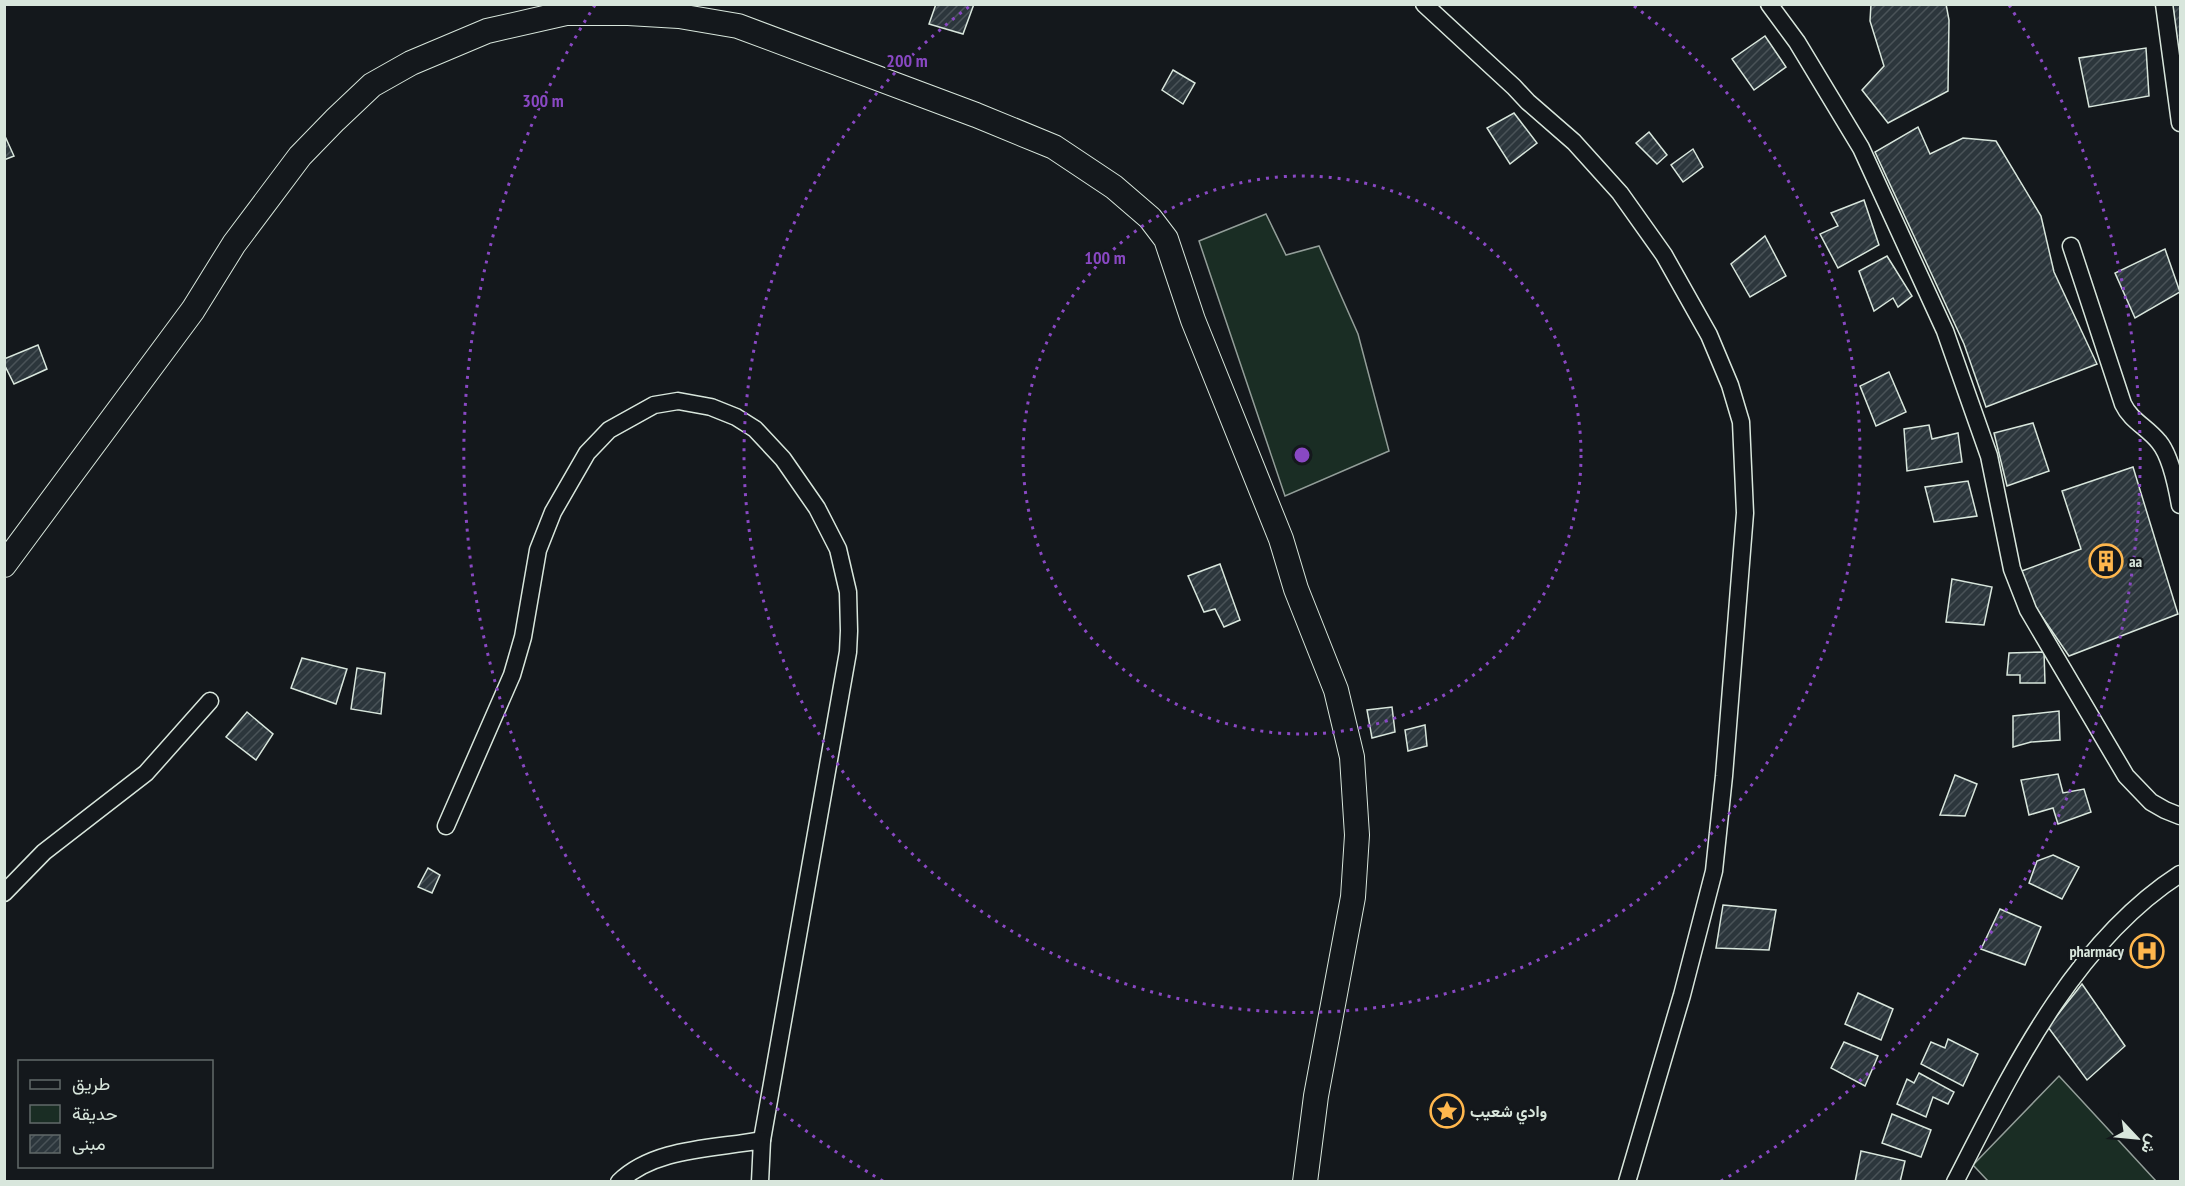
<svg xmlns="http://www.w3.org/2000/svg" width="2185" height="1186" font-family="'PT Sans Narrow',Vazirmatn,sans-serif">
<defs>
<pattern id="building-hatch" width="6" height="6" patternUnits="userSpaceOnUse" patternTransform="scale(1.5)"><rect width="6" height="6" fill="#2c363c"/><path d="M-1 1l2-2M0 6l6-6M5 7l2-2" fill="none" stroke="#4a5358"/></pattern>
</defs>
<rect width="100%" height="100%" fill="#14181c"/>
<g fill="#1a2d24" stroke="#939e99" stroke-width="1.5">
<polygon points="1266,214 1286,255 1319,246 1358,334 1389,451 1285,496 1199,241"/>
<polygon points="2059,1076 2156,1181 1988,1181 1973,1165"/>
</g>
<g fill="url(#building-hatch)" stroke="#d8e6dc" stroke-width="1.5">
<polygon points="936,4 974,4 963,34 929,24"/>
<polygon points="1871,4 1946,4 1949,20 1948,91 1888,123 1862,90 1884,66 1870,21"/>
<polygon points="2173,4 2180,4 2180,75 2176,49"/>
<polygon points="1765,36 1786,67 1754,90 1732,59"/>
<polygon points="2146,48 2149,96 2089,107 2079,58"/>
<polygon points="1173,70 1195,83 1183,104 1162,90"/>
<polygon points="1514,113 1537,143 1510,164 1487,128"/>
<polygon points="1918,127 1930,154 1963,138 1996,141 2041,216 2054,272 2097,364 1986,407 1964,344 1875,152"/>
<polygon points="1649,132 1667,155 1657,164 1636,143"/>
<polygon points="4,134 14,156 4,160"/>
<polygon points="1693,149 1703,167 1683,182 1671,165"/>
<polygon points="1864,200 1879,245 1838,268 1820,234 1838,226 1831,213"/>
<polygon points="1765,236 1786,276 1750,297 1731,264"/>
<polygon points="2165,249 2180,292 2135,318 2115,273"/>
<polygon points="1887,256 1912,296 1898,307 1893,298 1874,311 1859,271"/>
<polygon points="38,345 47,369 14,384 4,364 4,359"/>
<polygon points="1889,372 1906,412 1876,426 1860,386"/>
<polygon points="2033,423 2049,471 2007,486 1994,433"/>
<polygon points="1929,425 1932,439 1958,433 1962,462 1907,471 1904,429"/>
<polygon points="2133,467 2178,614 2069,656 2032,602 2019,572 2081,549 2062,491"/>
<polygon points="1968,481 1977,516 1934,522 1925,487"/>
<polygon points="1220,564 1240,620 1224,627 1215,609 1204,612 1188,576"/>
<polygon points="1952,579 1992,587 1984,625 1946,622"/>
<polygon points="2044,652 2045,683 2020,683 2020,675 2007,675 2009,653"/>
<polygon points="302,658 347,669 336,704 291,688"/>
<polygon points="357,668 385,673 381,714 351,709"/>
<polygon points="1392,707 1395,732 1372,738 1367,710"/>
<polygon points="2059,711 2060,740 2031,742 2013,747 2013,716"/>
<polygon points="247,712 273,734 256,760 226,737"/>
<polygon points="1425,725 1427,746 1408,751 1405,730"/>
<polygon points="2058,774 2063,793 2084,789 2091,812 2058,824 2053,808 2029,815 2021,780"/>
<polygon points="1955,775 1977,784 1965,816 1940,815"/>
<polygon points="2053,855 2079,867 2062,899 2029,883 2037,861"/>
<polygon points="428,868 440,875 432,893 418,887"/>
<polygon points="1723,905 1776,910 1769,950 1716,948"/>
<polygon points="2000,909 2041,927 2025,965 1981,949"/>
<polygon points="2082,984 2125,1046 2087,1080 2048,1027"/>
<polygon points="1858,993 1893,1009 1881,1040 1845,1024"/>
<polygon points="1948,1039 1978,1054 1963,1086 1921,1064 1931,1042 1945,1048"/>
<polygon points="1844,1042 1878,1056 1865,1086 1831,1068"/>
<polygon points="1919,1073 1954,1092 1948,1104 1933,1097 1926,1117 1897,1104 1907,1079 1914,1083"/>
<polygon points="1892,1114 1931,1130 1921,1157 1882,1143"/>
<polygon points="1861,1151 1905,1161 1900,1182 1855,1182"/>
</g>
<g fill="none" stroke-linecap="round" stroke-linejoin="round">
<defs>
<g id="minor">
<polyline points="1424,4 1514,87 1528,102 1574,142 1620,193 1664,255 1709,335 1730,385 1741,422 1745,513 1724,776 1714,871 1682,995 1627,1182"/>
<polyline points="1769,4 1797,42 1861,148 1945,331 1989,456 2012,569 2028,610 2126,776 2151,802 2165,810 2180,816"/>
<polyline points="2164,4 2180,123"/>
<path d="M2071,246L2123,404C2131,421 2147,427 2159,442C2170,455 2177,488 2180,505"/>
<polyline points="446,826 512,675 523,637 538,550 553,512 587,453 609,430 654,405 678,401 711,407 736,417 755,429 783,459 817,508 838,549 848,592 849,631 848,652 762,1140"/>
<polyline points="4,893 44,852 146,773 210,701"/>
<path d="M619,1182C655,1147 715,1149 762,1140L760,1182"/>
<path d="M1955,1182C2012,1071 2073,943 2180,874"/>
</g>
<polyline id="secondary" points="4,565 193,310 234,244 300,156 335,120 372,85 411,63 487,31 566,13 628,13 679,16 738,26 976,115 1054,147 1114,187 1150,218 1166,239 1193,320 1281,539 1296,589 1336,690 1352,757 1357,835 1353,897 1316,1096 1305,1182"/>
</defs>
<use href="#minor" stroke="#d8e6dc" stroke-width="19"/>
<use href="#secondary" stroke="#d8e6dc" stroke-width="26"/>
<use href="#minor" stroke="#14181c" stroke-width="16"/>
<use href="#secondary" stroke="#14181c" stroke-width="24"/>
</g>
<g fill="none" stroke="#8948c3" stroke-width="3" stroke-dasharray="3 6">
<circle cx="1302" cy="455" r="279"/>
<path d="M1634 6A558 558 0 1 1 970 6"/>
<path d="M883 1181A838 838 0 0 1 595 5M2009 5A838 838 0 0 1 1721 1181"/>
</g>
<defs>
<symbol id="building-ring" viewBox="-11 -11 22 22"><circle r="9.5" fill="#14181c" stroke="#ffb74d" stroke-width="1.5"/><path d="M-4-6H4V6H1V3H-1V6H-4ZM-2.5-4.3h1.7v1.8h-1.7ZM.8-4.3h1.7v1.8H.8ZM-2.5-1h1.7V.8h-1.7ZM.8-1h1.7V.8H.8Z" fill="#ffb74d"/></symbol>
<symbol id="hospital-ring" viewBox="-11 -11 22 22"><circle r="9.5" fill="#14181c" stroke="#ffb74d" stroke-width="1.5"/><path d="M-5-5h3v3.5h4V-5h3V5h-3V1.5h-4V5h-3Z" fill="#ffb74d"/></symbol>
<symbol id="sight-ring" viewBox="-11 -11 22 22"><circle r="9.5" fill="#14181c" stroke="#ffb74d" stroke-width="1.5"/><path d="M0-6L1.8-2.2L6-1.7L2.9 1.2L3.7 5.4L0 3.3L-3.7 5.4L-2.9 1.2L-6-1.7L-1.8-2.2Z" fill="#ffb74d"/></symbol>
</defs>
<g fill-rule="evenodd">
<use href="#building-ring" x="2087" y="542" width="38" height="38"/>
<use href="#hospital-ring" x="2128" y="932" width="38" height="38"/>
<use href="#sight-ring" x="1428" y="1092" width="38" height="38"/>
</g>
<g text-anchor="middle" dominant-baseline="central" stroke-width="4.5" stroke-linejoin="round" paint-order="stroke">
<g font-size="16" font-weight="bold" fill="#d8e6dc" stroke="#14181c" text-anchor="start">
<text x="2129" y="561">aa</text>
<text x="2124" y="951" text-anchor="end">pharmacy</text>
<text x="1470" y="1111">وادي شعيب</text>
</g>
</g>
<circle cx="1302" cy="455" r="9" fill="#8948c3" stroke="#14181c" stroke-width="3"/>
<g font-size="18" text-anchor="middle" font-weight="bold" fill="#8948c3" stroke="#14181c" stroke-width="4.5" stroke-linejoin="round" paint-order="stroke">
<text x="907" y="67">200 m</text>
<text x="543" y="107">300 m</text>
<text x="1105" y="264">100 m</text>
</g>
<rect width="2185" height="1186" fill="none" stroke="#d8e6dc" stroke-width="12"/>
<rect x="18" y="1060" width="195" height="108" fill="#14181c" stroke="#626a69" stroke-width="1.5"/>
<rect x="30" y="1080" width="30" height="9" fill="#14181c" stroke="#626a69" stroke-width="1.5"/>
<text x="72" y="1090" font-size="18" fill="#d8e6dc">طريق</text>
<rect x="30" y="1105" width="30" height="18" fill="#1a2d24" stroke="#626a69" stroke-width="1.5"/>
<text x="72" y="1120" font-size="18" fill="#d8e6dc">حديقة</text>
<rect x="30" y="1135" width="30" height="18" fill="url(#building-hatch)" stroke="#626a69" stroke-width="1.5"/>
<text x="72" y="1150" font-size="18" fill="#d8e6dc">مبنى</text>
<g transform="translate(2137 1138) rotate(116)" stroke="#14181c" stroke-width="4.5" paint-order="stroke">
<path d="M0-4.5L10 22L0 15L-10 22Z" fill="#d8e6dc"/>
<text y="-9" font-size="16" font-weight="bold" text-anchor="middle" fill="#d8e6dc">ش</text>
</g>
</svg>
